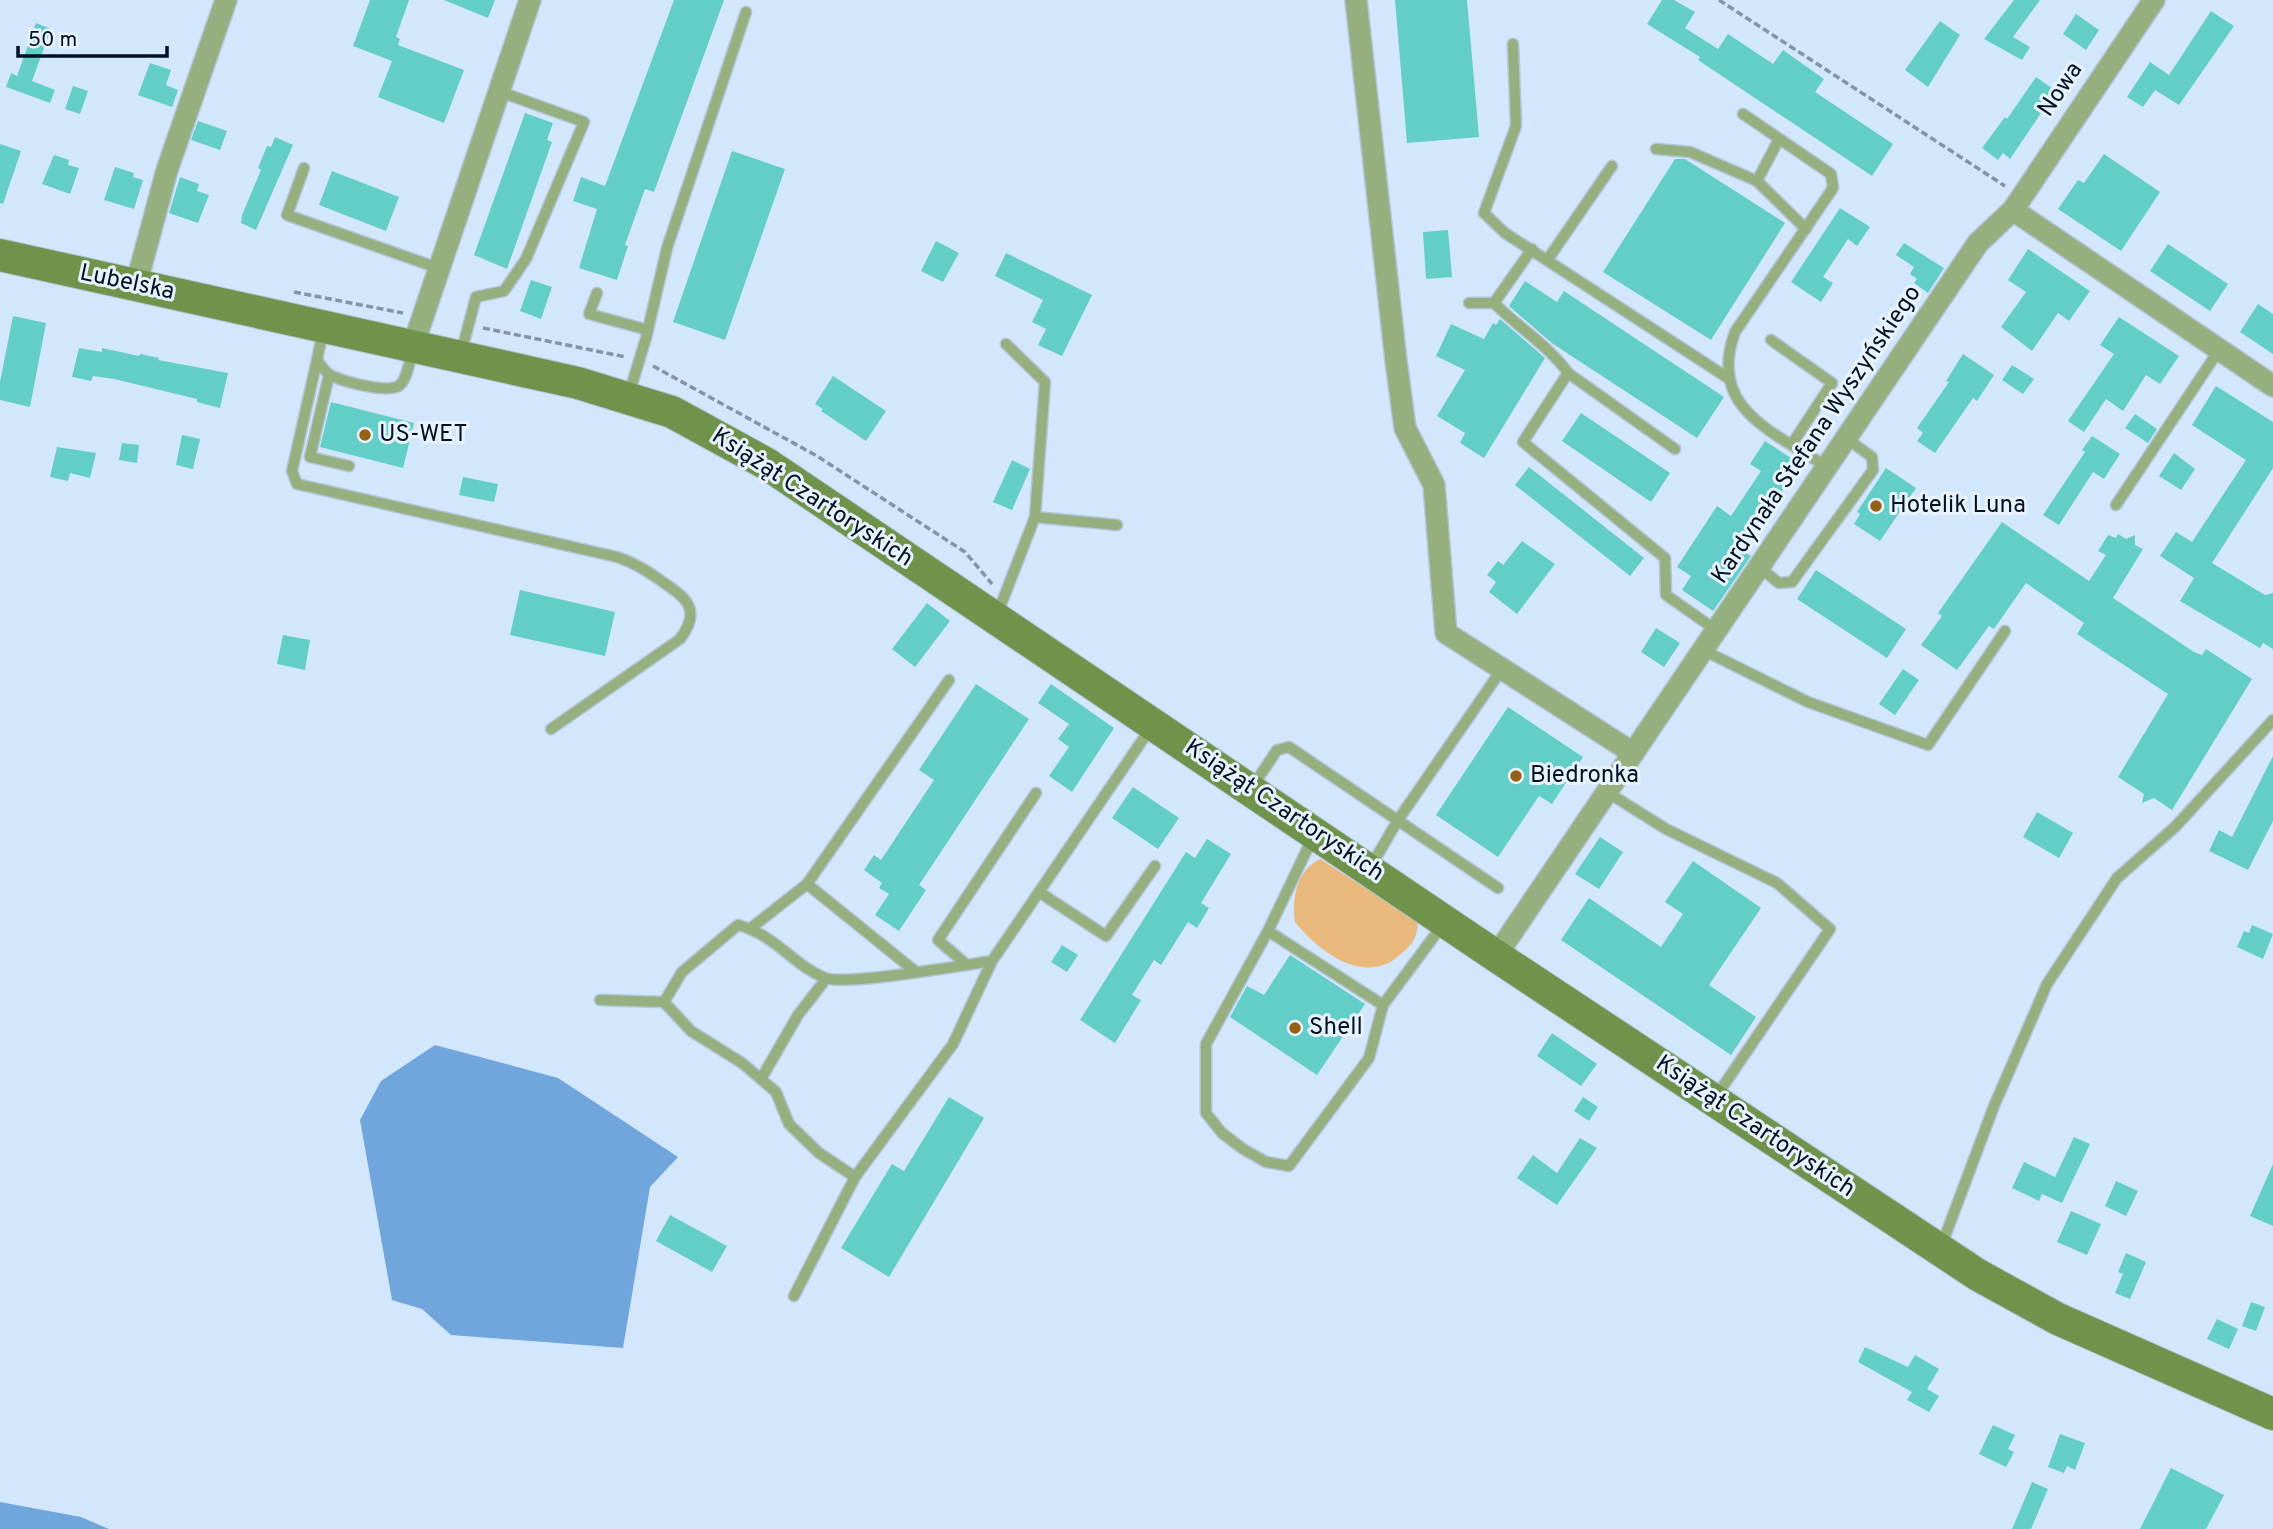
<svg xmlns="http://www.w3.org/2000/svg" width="2273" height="1529" font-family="Overpass,sans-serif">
<rect width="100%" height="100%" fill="#d3e7fc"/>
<path fill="#e9b87d" d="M1320,859L1418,922C1417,938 1413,944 1401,954C1366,987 1320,953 1295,922C1292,898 1296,871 1320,859Z"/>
<g fill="#71a6dd">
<polygon points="435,1045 558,1078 678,1157 650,1187 623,1348 451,1335 422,1309 392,1300 360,1120 381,1081"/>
<polygon points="0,1502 81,1517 109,1529 0,1529"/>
</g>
<g fill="#63cdc8">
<polygon points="370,0 409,0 396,37 400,39 398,45 464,70 444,123 378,97 392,61 353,46"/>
<polygon points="444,0 495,0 488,18"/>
<polygon points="674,0 724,0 654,192 645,189 625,245 628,246 617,280 579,268 597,209 573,201 581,177 605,186"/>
<polygon points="1395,0 1467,0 1479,137 1407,143"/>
<polygon points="1662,0 1674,0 1695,12 1685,28 1718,49 1728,34 1773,64 1783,50 1824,79 1815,92 1893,144 1872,176 1698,60 1700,57 1647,24"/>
<polygon points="2014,0 2040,0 2013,37 2030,47 2022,60 1984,39"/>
<polygon points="2211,11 2234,26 2179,105 2155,90 2143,107 2127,97 2150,62 2169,75"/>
<polygon points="2076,14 2099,30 2086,50 2063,34"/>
<polygon points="1940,21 1960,35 1928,87 1905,70"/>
<polygon points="36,23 51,29 32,81 55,90 50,103 6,87 11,73 17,76"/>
<polygon points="150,63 171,70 166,85 178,90 172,107 138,95"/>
<polygon points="2036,77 2056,91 2010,159 2003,153 1998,160 1982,148 2005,117 2007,119"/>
<polygon points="73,86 88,91 80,114 65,109"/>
<polygon points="525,113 553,123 547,140 552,142 507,269 474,255"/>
<polygon points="198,121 227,131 220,150 191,140"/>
<polygon points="275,137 293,145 256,230 241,223 242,215 261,170 258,168 267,146 271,147"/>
<polygon points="0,144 21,151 3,204 0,203"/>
<polygon points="732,151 785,169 725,340 673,322"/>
<polygon points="2104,154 2160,192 2121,251 2058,209 2078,180 2084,183"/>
<polygon points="54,155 69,160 68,165 79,168 70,194 42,184"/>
<polygon points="1675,159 1685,159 1785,223 1711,340 1603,272"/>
<polygon points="115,167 134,173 133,177 143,180 134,209 104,200"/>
<polygon points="332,171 399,197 386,231 319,205"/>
<polygon points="180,177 199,184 197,191 209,195 198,223 169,213"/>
<polygon points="1840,208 1870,227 1857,246 1848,239 1823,277 1833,283 1821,302 1791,282"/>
<polygon points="1448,230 1452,277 1426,279 1423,232"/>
<polygon points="936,241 959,253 943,282 921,271"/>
<polygon points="1904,243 1944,268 1928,293 1914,283 1917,279 1910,274 1914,267 1896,255"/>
<polygon points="2168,244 2228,284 2210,311 2150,271"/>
<polygon points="2028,249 2090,291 2069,321 2058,313 2032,351 2001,327 2026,292 2008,280"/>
<polygon points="1006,253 1092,295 1062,356 1038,345 1046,329 1032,322 1043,300 995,276"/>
<polygon points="531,280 552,287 541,319 520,311"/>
<polygon points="1525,281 1557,302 1564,291 1724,397 1697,438 1553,344 1509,306"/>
<polygon points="2258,304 2273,314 2273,354 2240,332"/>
<polygon points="13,316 46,323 30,407 0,400 0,382"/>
<polygon points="2119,317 2179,356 2160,384 2146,375 2123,411 2106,399 2084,432 2068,421 2114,354 2100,345"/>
<polygon points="1500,319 1545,358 1484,458 1460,443 1465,433 1437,416 1465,370 1436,356 1451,324 1484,339 1493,323 1496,325"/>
<polygon points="79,348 102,352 102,348 139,356 140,354 159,358 158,360 228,373 220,408 197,402 197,399 114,379 93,376 91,381 72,377"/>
<polygon points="1963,354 1994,375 1977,401 1973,398 1935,453 1917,441 1923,433 1917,428 1949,382 1946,381"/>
<polygon points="2012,365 2034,379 2023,394 2002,380"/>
<polygon points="833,376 886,411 866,441 821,411 823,409 815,404"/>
<polygon points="2216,386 2273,422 2273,468 2212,563 2265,595 2273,593 2273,649 2263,643 2260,648 2180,601 2194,578 2160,556 2176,532 2192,542 2246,460 2192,425"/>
<polygon points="331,402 414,423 403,468 320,447"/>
<polygon points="1581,413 1670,473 1651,502 1562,441"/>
<polygon points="2135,414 2157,429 2148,443 2125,428"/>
<polygon points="182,435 200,439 193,469 176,465"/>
<polygon points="2092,436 2120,454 2104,479 2093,472 2059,525 2043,515 2085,452 2082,450"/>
<polygon points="1765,441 1800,464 1743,551 1751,556 1713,611 1682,590 1691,576 1677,567 1717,506 1731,516 1761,471 1750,464"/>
<polygon points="122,443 139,445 137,463 119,460"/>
<polygon points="57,447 96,453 90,478 70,473 68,481 50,477"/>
<polygon points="2174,453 2195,469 2181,490 2159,476"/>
<polygon points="1012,460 1030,469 1012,510 993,502"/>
<polygon points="1529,467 1644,558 1630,576 1515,485"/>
<polygon points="1886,468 1916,488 1880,541 1854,524 1860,514 1857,512"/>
<polygon points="463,477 498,484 494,502 459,495"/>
<polygon points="2002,522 2089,581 2106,555 2098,551 2108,535 2116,538 2118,534 2126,539 2135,535 2135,545 2143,549 2113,598 2194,652 2202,655 2206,649 2252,679 2172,810 2154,798 2142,803 2144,794 2118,777 2168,694 2077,634 2084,623 2026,583 1994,629 1989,626 1957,670 1921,645 1942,616 1938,613"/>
<polygon points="1522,541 1555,564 1517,614 1489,592 1496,582 1487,575 1498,561 1503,565"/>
<polygon points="1816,570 1906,629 1887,658 1797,599"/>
<polygon points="520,590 615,612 605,656 510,635"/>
<polygon points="927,603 950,621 915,667 892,649"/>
<polygon points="1656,628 1680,643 1664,667 1641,652"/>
<polygon points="283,635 310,640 305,670 277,664"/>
<polygon points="1903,669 1919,680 1895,715 1879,704"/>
<polygon points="976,684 1029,719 919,885 926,890 899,931 875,915 889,894 879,888 882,883 864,870 874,855 881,860 934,780 919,770"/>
<polygon points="1051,684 1114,728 1072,792 1049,776 1069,747 1058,739 1069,724 1038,703"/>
<polygon points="1508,707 1583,757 1552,804 1539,796 1498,857 1436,815"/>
<polygon points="2273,756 2273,821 2248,870 2209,851 2219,830 2232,837"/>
<polygon points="1133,787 1179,818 1158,849 1112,818"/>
<polygon points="2037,812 2073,833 2059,858 2023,837"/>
<polygon points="1600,837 1623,852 1599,889 1575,874"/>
<polygon points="1207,839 1231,854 1201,903 1209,908 1197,928 1188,922 1161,965 1154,960 1132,995 1141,1000 1115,1043 1080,1020 1186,852 1195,858"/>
<polygon points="1693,861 1761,908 1709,985 1756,1017 1731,1055 1561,940 1589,898 1661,947 1683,914 1665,902"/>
<polygon points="2252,925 2273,934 2263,959 2237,947 2244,931 2249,933"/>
<polygon points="1062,945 1078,955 1067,972 1051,962"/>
<polygon points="1290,955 1365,1004 1317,1075 1230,1017 1247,986 1264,995"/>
<polygon points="1552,1033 1597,1064 1581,1086 1537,1056"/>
<polygon points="949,1097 984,1118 889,1277 841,1248 892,1164 904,1171"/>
<polygon points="1583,1097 1598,1107 1589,1121 1574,1111"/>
<polygon points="2074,1137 2090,1144 2062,1203 2042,1194 2039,1201 2012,1188 2024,1162 2055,1177"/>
<polygon points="1580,1138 1597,1148 1557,1205 1517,1178 1533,1155 1557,1173"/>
<polygon points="2273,1164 2273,1226 2250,1216"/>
<polygon points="2116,1181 2138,1191 2126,1216 2105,1206"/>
<polygon points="2071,1211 2101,1224 2087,1255 2057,1242"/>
<polygon points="670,1215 727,1246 712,1272 656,1241"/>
<polygon points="2126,1253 2146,1262 2130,1299 2115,1293 2123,1274 2118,1272"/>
<polygon points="2251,1302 2265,1307 2256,1331 2242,1326"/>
<polygon points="2217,1319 2238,1329 2229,1349 2207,1339"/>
<polygon points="1865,1347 1908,1367 1915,1355 1939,1369 1927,1389 1939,1396 1929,1412 1907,1400 1912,1392 1858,1362"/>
<polygon points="1993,1425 2015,1435 2008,1449 2014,1452 2006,1467 1979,1454"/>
<polygon points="2060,1434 2085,1443 2075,1470 2067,1466 2064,1473 2048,1467"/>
<polygon points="2171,1468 2224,1495 2206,1529 2140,1529"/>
<polygon points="2032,1482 2048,1489 2031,1529 2012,1529"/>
</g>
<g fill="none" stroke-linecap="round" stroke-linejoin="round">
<defs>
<g id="lane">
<polyline points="1513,44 1516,126 1484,213 1505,233 1728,378"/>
<path d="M1743,114L1831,174L1833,188L1735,332C1707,408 1772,431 1827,467"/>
<polyline points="1779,139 1757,181 1806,229"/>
<polyline points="1656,149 1690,152 1757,181"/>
<polyline points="304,168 287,215 438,268"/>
<polyline points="1548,259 1612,166"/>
<polyline points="597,293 589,314 648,330"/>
<polyline points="1469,303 1494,303 1532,249"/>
<path d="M1494,303C1518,327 1550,347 1568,373"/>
<path d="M323,331L317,360C321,365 325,373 332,376C345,382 390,394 400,385C408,377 410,359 413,348"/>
<polyline points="1771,340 1832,383 1792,444"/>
<polyline points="461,353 476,297 504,291 526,259 584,122 498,91"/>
<path d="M317,360L292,471L297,484L617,557C633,562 646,570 660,580C685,597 703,609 680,639L551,729"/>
<polyline points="329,375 310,457 349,466"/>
<polyline points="629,394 646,338 667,248 746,12"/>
<polyline points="1675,449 1568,373 1523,442 1665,558 1666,595 1716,630"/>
<polyline points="2116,505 2219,350"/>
<polyline points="1035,517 1117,525"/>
<polyline points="1759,567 1779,583 1792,582 1873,470 1872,457 1846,438"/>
<polyline points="997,615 1035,517 1045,382 1006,344"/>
<polyline points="1703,650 1808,702 1928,745 2005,631"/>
<polyline points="1251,789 1277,750 1289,747 1498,888"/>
<polyline points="1607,792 1666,829 1777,883 1830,929 1715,1098"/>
<polyline points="1313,837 1268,931 1206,1044 1206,1113 1222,1133 1243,1149 1266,1162 1289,1166 1369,1058 1383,1005 1444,923"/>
<polyline points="1371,866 1398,820 1502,669"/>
<polyline points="807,884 916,972"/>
<polyline points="1039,892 1106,936 1155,866"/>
<polyline points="751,928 807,884 949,680"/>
<polyline points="1268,931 1383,1005"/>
<path d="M992,961L953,1044L855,1177L819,1153L789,1124L776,1092L742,1063L691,1031L664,1002L682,972L738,925C776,935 794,966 825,978C845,986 964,965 992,961L1152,726"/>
<polyline points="967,965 938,940 1036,793"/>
<polyline points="600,1000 664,1002"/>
<polyline points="761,1079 798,1015 826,979"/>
<polyline points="1941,1247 1994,1106 2047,984 2117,878 2175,827 2273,720"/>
<polyline points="794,1296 855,1177"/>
</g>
<g id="street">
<polyline points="1356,0 1396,361 1405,428 1434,485 1446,633 1633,753"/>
<polyline points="2013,210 2154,0"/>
<polyline points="136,285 167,170 226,0"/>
<polyline points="413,346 530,0"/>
<polyline points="1496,956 1978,243 2013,210 2273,386"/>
</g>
<polyline id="secondary" points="0,255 578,383 672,412 767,464 1496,956 1978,1275 2058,1319 2273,1414"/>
</defs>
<use href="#lane" stroke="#b2c5d9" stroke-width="13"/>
<use href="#street" stroke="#b2c5d9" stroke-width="24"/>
<use href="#secondary" stroke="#b2c5d9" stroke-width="34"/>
<g stroke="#8295a8" stroke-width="3.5" stroke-dasharray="7 3.5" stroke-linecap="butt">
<polyline points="1719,0 2005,186"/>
<polyline points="294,292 403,313"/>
<polyline points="483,328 626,357"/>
<polyline points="653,366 817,456 965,552 992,584"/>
</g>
<use href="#lane" stroke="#96af7f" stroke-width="10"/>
<use href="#street" stroke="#96af7f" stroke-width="21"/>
<use href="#secondary" stroke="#70934b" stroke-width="32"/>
</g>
<g fill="#946114" stroke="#e9f3fd" stroke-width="2.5">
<circle cx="365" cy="435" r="7"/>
<circle cx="1876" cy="506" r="7"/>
<circle cx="1516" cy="776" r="7"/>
<circle cx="1295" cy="1028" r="7"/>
</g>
<g text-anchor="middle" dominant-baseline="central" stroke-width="6" stroke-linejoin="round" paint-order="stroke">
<g font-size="24" fill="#021224" stroke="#e9f3fd">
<text transform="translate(2061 90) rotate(-56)">Nowa</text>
<text transform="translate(127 283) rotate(12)">Lubelska</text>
<text transform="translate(1817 435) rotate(-56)">Kardynała Stefana Wyszyńskiego</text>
<text transform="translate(812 498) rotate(33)">Książąt Czartoryskich</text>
<text transform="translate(1284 811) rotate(34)">Książąt Czartoryskich</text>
<text transform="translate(1755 1127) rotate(34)">Książąt Czartoryskich</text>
</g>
<g font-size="24" fill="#021224" stroke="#e9f3fd" text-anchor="start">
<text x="379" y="435">US-WET</text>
<text x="1890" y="506">Hotelik Luna</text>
<text x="1530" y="776">Biedronka</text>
<text x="1309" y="1028">Shell</text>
</g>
</g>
<path d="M18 46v10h149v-10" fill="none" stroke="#021224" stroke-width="3.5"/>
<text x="28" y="46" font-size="21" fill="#021224" stroke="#e9f3fd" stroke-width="5" paint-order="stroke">50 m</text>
</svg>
